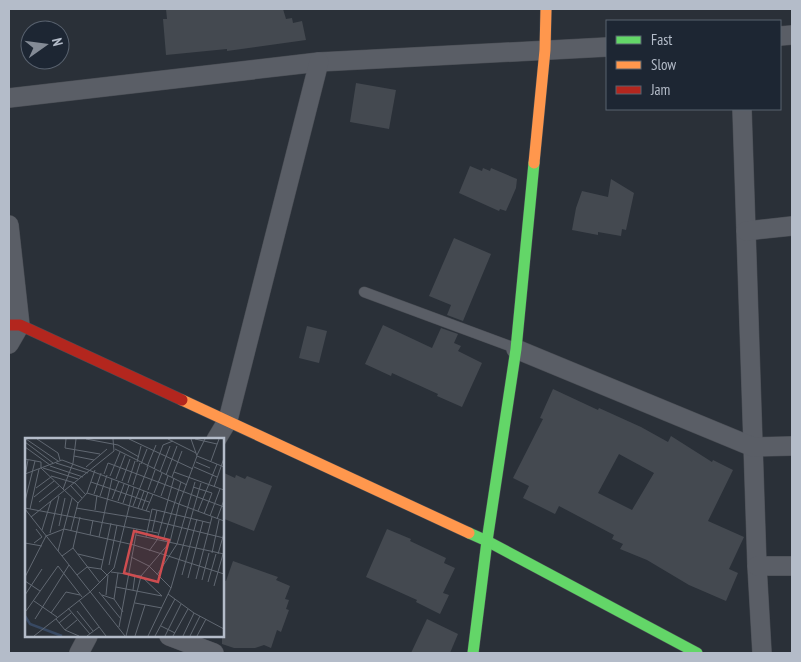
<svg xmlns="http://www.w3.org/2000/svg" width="801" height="662" font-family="'PT Sans Narrow',sans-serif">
<rect width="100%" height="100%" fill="#2a3038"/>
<g fill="#444950" fill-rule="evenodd">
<polygon points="166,9 283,9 286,19 292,18 293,23 302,21 306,40 227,51 227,49 166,55 163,19 167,19"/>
<polygon points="356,83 396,90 389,129 350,122"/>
<polygon points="470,166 482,171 483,168 490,171 491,168 517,179 516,188 506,211 500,209 499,211 459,193"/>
<polygon points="611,179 634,193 626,230 622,229 621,236 598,232 598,235 572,230 576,208 582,191 608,197"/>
<polygon points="454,238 491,254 463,321 447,315 451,305 429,296"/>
<polygon points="383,325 432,348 441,328 458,334 454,343 461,346 458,351 482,363 462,407 437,396 438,394 392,373 391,376 365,364"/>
<polygon points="307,326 327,331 319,363 299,358"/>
<path d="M553,389L598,410L599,408L641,427L668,442L671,436L712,462L713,460L733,470L708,521L744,537L729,569L738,573L726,601L689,585L647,560L620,549L623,544L612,539L614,535L559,506L555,514L523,498L529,486L513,478L543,419L540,418ZM619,454L654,473L632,510L598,493Z"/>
<polygon points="222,472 235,478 236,475 245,479 247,476 272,486 254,531 222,518"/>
<polygon points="387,529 411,539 410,541 446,558 444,563 455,568 443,593 449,595 440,614 416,602 417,600 366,577"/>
<polygon points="233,561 278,577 276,580 290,586 285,599 289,600 286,609 289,610 281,632 277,630 271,648 264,645 255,648 234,648 222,644 222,580 226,581"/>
<polygon points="427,619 458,634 450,653 411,653"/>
</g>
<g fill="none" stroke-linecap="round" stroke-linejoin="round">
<defs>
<polyline id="lane" points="364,292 515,348"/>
<g id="street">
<polyline points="780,36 792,35"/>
<polyline points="9,98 319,62 607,47"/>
<polyline points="742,109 757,566 762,653"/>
<polyline points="9,225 20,325 9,344"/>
<polyline points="746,231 792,226"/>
<polyline points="516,349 753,447 792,446"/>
<polyline points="216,440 228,420 319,62"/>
<polyline points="757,566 792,566"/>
<polyline points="169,636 214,653"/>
<polyline points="79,653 88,636"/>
</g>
<g id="fast">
<polyline points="469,533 487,541 697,653"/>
<polyline points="473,653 487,541 516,349 534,163"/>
</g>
<g id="slow">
<polyline points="534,163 545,50 546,9"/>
<polyline points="182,400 469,533"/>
</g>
<polyline id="jam" points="9,325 20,325 182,400"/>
</defs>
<use href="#lane" stroke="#484c53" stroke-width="11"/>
<use href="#street" stroke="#484c53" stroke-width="20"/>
<use href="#fast" stroke="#484c53" stroke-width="12"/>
<use href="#slow" stroke="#484c53" stroke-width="12"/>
<use href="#jam" stroke="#484c53" stroke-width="12"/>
<use href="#lane" stroke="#5a5e66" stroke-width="10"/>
<use href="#street" stroke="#5a5e66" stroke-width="19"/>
<use href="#fast" stroke="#63d668" stroke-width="11"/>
<use href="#slow" stroke="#ff974d" stroke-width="11"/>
<use href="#jam" stroke="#b3261e" stroke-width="11"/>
</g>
<g transform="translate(25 438)">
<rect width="199" height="199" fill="#2a3038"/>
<path fill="none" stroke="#384963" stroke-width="2.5" d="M0,178L5,186L37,198"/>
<path fill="none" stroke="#616872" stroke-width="1" d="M1,1L33,23M12,1L33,15L35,22M41,1L40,10L75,16M51,1L48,25L38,51L53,65M61,1L93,7L114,19M104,1L168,31M143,1L171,15M170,1L192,6M0,4L28,25M0,9L25,27M90,11L162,47M172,17L180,1M49,18L69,22M172,18L199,29M0,21L16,24V30L38,51M186,23L194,1M112,24L116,8M171,24L185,30M31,25L63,35M116,26L122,11M25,28L58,39M61,29L82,11M122,29L131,7M169,29L192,39M18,30L53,41M129,31L138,7L148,3M135,34L145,8M149,34L199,52M0,36L37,22L199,83M79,36L83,25L199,69M141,37L152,8M0,38L3,22M26,38L50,45L61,57M85,38L95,14M147,39L157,13M91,41L100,17M97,43L105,21M66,44L124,64M103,45L110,23M108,47L115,25M46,48L57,60M168,49L187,55L179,76M189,49L199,20M11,50L26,39M123,52L130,32M62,55L125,74M129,55L137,35M69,56L76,35M75,58L82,37M136,58L143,38M9,59L29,43M87,61L94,43M0,63L10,23M93,63L99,46M14,64L34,48M98,65L104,47M108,68L123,29M0,70L133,95M51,70L130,83L199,100M113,70L119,53M0,71L100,198M5,71L14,31M117,71L123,54M70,72L72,57M121,73L128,56M173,73L192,26M185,78L195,51M6,79L89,13L88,1M192,81L199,62M34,88L40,60M17,92L26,63M46,92L53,65L62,55L70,32M127,94L132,72M25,95L34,58M65,97L68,82M111,97L199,116M74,99L87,41M121,99L127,71L185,85M138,103L156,44M0,105L17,108M9,105L17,99L11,91M48,110L75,145M33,113L47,60M124,113L132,102L149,40M187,115L194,82M53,116L78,122M193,116L199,95M37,118L48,110L55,79M106,119L124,128L146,150M84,127L92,87M76,131L86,85M86,134L116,138L137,158M52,137L62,129L76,131L82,137M132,137L152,106L170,44M157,137L172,81M0,139L21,98L39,91L109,107L199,136M163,140L178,83M171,141L187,79M177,142L184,115M0,143L15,153M183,144L191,116M189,148L198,116M91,149L137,158M108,152L110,137M74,154L96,181M143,156L169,175L199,191M0,157L17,131M77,157L89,161L98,174M81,157L83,137M89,161L93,135M54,162L81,198M9,163L32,179M110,165L137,170M43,170L65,196M1,173L33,128L57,159M52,173L68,193M26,175L41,154L55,157M10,181L44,127M31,181L40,192L54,198M34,185L46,175M136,188L150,195M94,189L112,91M40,192L52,182M9,198L65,154L89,130L109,49M62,198L74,189M101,198L116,138L145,104L154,66L172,18L166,1M110,198L120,167M123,198L146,150L176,45M130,198L150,161M140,198L156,166M148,198L163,171M158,198L169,175M165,198L175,178M172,198L181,181"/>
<path fill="#ce4d50" fill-opacity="0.15" stroke="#ce4d50" stroke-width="2.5" d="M109,93L144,102L133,144L99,135Z"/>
<rect width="199" height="199" fill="none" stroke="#b4bcc9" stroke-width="2.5"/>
</g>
<rect width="801" height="662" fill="none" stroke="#b4bcc9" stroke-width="20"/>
<rect x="606" y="20" width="175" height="90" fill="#1d2633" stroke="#59626f"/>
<rect x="616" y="36" width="25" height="8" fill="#63d668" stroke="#59626f"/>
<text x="651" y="45" font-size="15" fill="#b4bcc9">Fast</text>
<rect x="616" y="61" width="25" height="8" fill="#ff974d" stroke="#59626f"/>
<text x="651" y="70" font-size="15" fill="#b4bcc9">Slow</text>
<rect x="616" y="86" width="25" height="8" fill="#b3261e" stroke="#59626f"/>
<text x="651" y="95" font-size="15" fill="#b4bcc9">Jam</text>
<g transform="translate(45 45) rotate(76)"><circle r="24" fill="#1d2633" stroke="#59626f"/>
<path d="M0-4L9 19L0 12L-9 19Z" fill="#848b96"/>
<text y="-8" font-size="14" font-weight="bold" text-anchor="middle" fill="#b4bcc9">N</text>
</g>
</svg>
